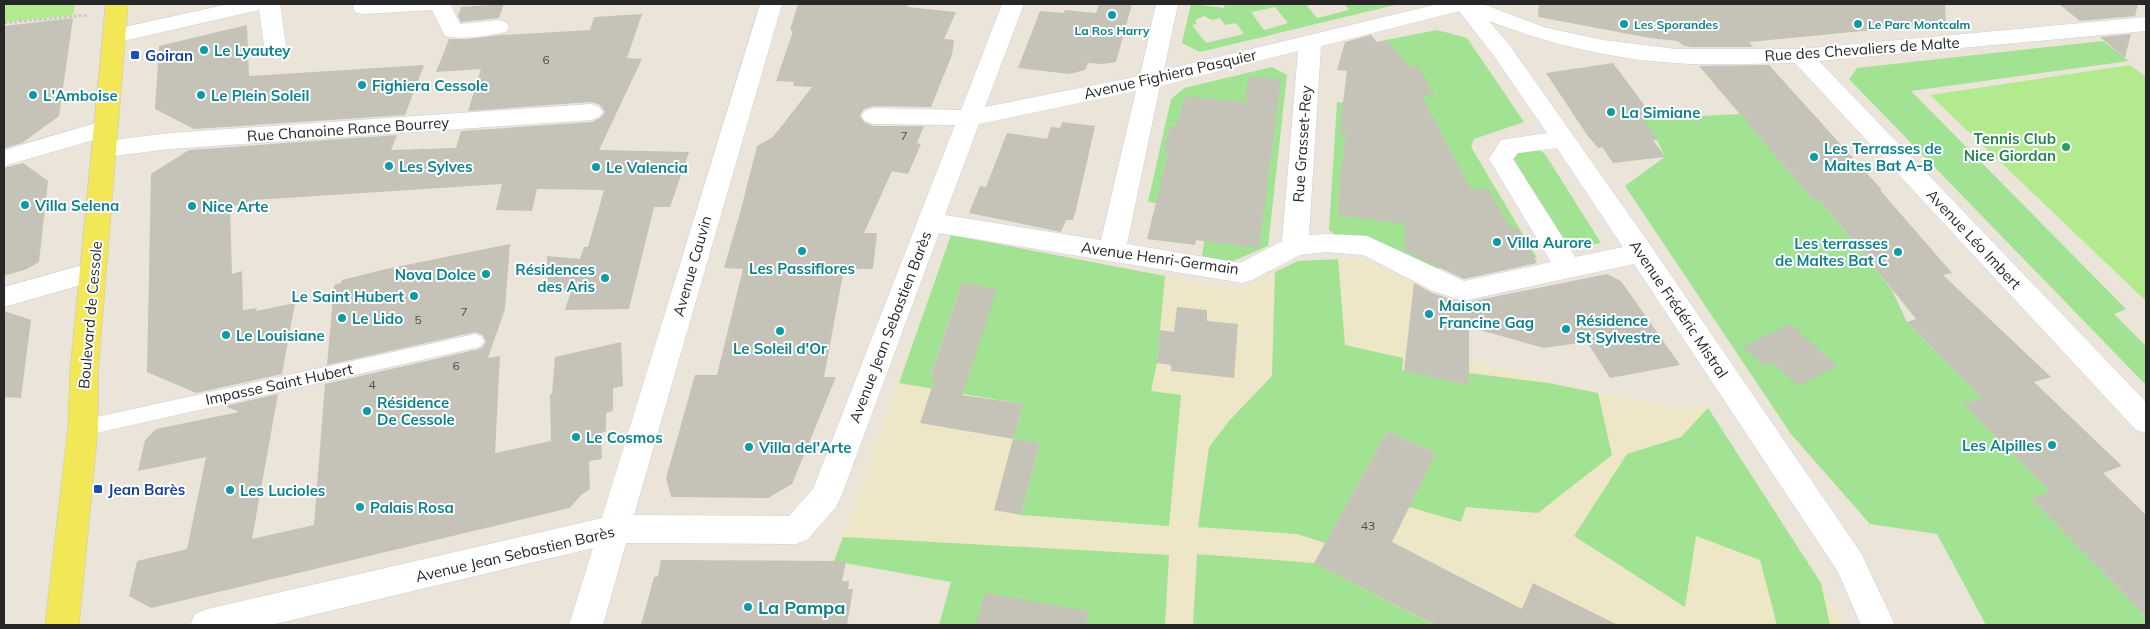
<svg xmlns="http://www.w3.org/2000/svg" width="2150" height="629" font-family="Mulish,sans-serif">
<rect width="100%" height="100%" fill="#eae5d8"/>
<polygon fill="#ede7c7" points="951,235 1236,290 1298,261 1350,258 1369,261 1449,300 1443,352 1550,383 1660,405 1708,408 1821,583 1843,625 939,625 951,582 834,561"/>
<g fill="#a1e293" fill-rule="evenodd">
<path d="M1191,4L1224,8L1225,4H1306L1317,18L1349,10L1344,4H1399L1200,52L1182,43ZM1275,7L1288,23L1264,30L1251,12ZM1204,16L1212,20L1220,18L1225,25L1236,23L1244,34L1206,43L1192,25L1197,24L1195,20Z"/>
<polygon points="1437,30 1467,38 1524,122 1474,139 1471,147 1537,258 1456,272 1455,268 1434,268 1383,243 1361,237 1335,234 1329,230 1337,102 1383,107 1386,40"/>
<polygon points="2103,41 2129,61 1911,91 2126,309 2114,314 2146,346 2146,385 1849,79 1857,68"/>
<polygon points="1272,67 1287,75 1268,246 1224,265 1201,262 1209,211 1148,202 1171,99 1184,88"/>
<polygon points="1740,114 1813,200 1820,200 1892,290 1907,322 1982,398 1963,404 2050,491 2032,499 2146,617 2146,624 2142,625 1986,625 1937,534 1870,524 1791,434 1625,186 1665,157 1657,140 1653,140 1643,119"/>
<polygon points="1539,150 1545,154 1601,243 1573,248 1564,243 1512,159 1517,153"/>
<path d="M951,235L1165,276L1157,363L1151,391L1181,395L1169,526L1021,515L1040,443L1013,439L1023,404L899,383ZM962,282L996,289L966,382L930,376Z"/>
<polygon points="1338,259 1345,345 1403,358 1402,370 1469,385 1469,373 1549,383 1598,393 1612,455 1538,513 1466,507 1461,522 1409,507 1436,453 1387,431 1325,543 1297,534 1198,527 1209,447 1229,421 1272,376 1275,272 1298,261"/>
<polygon points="1708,408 1821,583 1830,625 1777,625 1760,560 1696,536 1685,607 1574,536 1627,454 1681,437"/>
<polygon points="843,537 1169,555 1165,625 939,625 951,582 834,561"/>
<polygon points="1197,554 1314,563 1435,625 1193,625"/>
</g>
<g fill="#b4ea8e">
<polygon points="4,4 75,4 73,15 4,22"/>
<polygon points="2130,65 2146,77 2146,301 1930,95"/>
</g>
<g fill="#c5c2b8">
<polygon points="504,4 499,18 461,22 458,16 461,7"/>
<polygon points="798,4 908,4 907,7 956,12 944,39 954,40 952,55 931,107 873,106 864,109 860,115 864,122 873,126 924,126 917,143 921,144 908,174 892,171 864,233 877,233 873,269 844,269 824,377 836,377 792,484 768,498 671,497 666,478 695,375 717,375 743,269 724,268 740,213 757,146 773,137 812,87 793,86 794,82 776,81 793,31 790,30"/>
<polygon points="1099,4 1132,4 1116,62 1103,64 1088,63 1085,70 1069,74 1018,68 1040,11 1064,13 1065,10 1096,13"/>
<polygon points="1539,4 1945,4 1946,23 1749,42 1753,47 1690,47 1682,45 1678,41 1650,38 1538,17"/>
<polygon points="2059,4 2138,4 2135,16 2080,21"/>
<polygon points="642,14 627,58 642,59 599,150 689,152 670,207 654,207 629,309 565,310 571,291 548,292 547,256 580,259 584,247 588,247 604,190 537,189 532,211 496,210 502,184 254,200 230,207 232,274 242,271 243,310 257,308 256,311 295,303 282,374 196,393 147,372 151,174 189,150 397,135 391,150 456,148 461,131 592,122 600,118 605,112 600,105 591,102 468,111 481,69 436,72 449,39 467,39 502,35 590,30 594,17"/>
<polygon points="73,18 59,116 22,143 4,148 4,26"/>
<polygon points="247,25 249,76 424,65 405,115 194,129 155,109 159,46"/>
<polygon points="2131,34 2125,58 2100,37"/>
<polygon points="1371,35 1377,42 1386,40 1410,67 1418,66 1434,94 1422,96 1471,190 1488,188 1511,229 1517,228 1537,263 1464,279 1417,257 1417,255 1405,252 1405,224 1338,215 1340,178 1346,135 1339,134 1347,71 1337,70 1345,42"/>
<polygon points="1613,63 1654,118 1643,119 1657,139 1653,140 1665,157 1613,163 1602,147 1598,148 1587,135 1546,73"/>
<polygon points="1769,65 1882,190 1880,190 1952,273 1943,275 2051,377 2034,382 2122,466 2103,473 2146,515 2146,617 2031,498 2050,491 1963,404 1982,398 1907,322 1916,319 1820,200 1813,200 1699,66"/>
<polygon points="1249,76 1281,79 1259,248 1196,240 1195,245 1147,239 1168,154 1164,153 1170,126 1176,127 1185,96 1249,103 1245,97"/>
<polygon points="1062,122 1095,126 1076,210 1073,220 1066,220 1061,232 969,213 980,186 986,187 1007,133 1047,139 1051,127 1060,128"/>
<polygon points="23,163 48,181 39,262 27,269 4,276 4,168"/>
<polygon points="510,244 505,309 488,358 500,356 495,453 551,441 550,394 552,394 555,357 621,342 623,386 613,388 613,411 606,413 606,431 601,433 602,459 589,461 590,489 581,495 570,508 151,608 129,596 137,561 187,549 206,457 138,471 145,440 156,429 239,412 225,406 278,394 252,539 314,525 325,384 475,350 482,348 486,342 483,335 475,332 327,365 334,285 341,283 342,280 386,269"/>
<polygon points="1607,274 1621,281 1680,365 1610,378 1587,342 1544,348 1469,327 1469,385 1404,371 1414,283 1432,293 1463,303"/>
<polygon points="962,282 997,289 962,395 1023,404 1013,439 920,423 935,378 930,377"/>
<polygon points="1177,307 1207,310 1207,321 1238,324 1234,378 1171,371 1171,365 1157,363 1160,330 1174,332"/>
<polygon points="4,311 31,320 21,398 4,397"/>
<polygon points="1790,324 1799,332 1837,366 1799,386 1773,363 1766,366 1742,347"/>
<polygon points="1387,431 1436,453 1392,542 1522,609 1533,583 1618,625 1436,625 1314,563"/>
<polygon points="1013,439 1040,443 1021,515 994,510"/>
<polygon points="661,560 846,561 842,581 849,581 848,589 853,589 847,625 641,625 654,577 658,576"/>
<polygon points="985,593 1088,611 1087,625 976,625"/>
</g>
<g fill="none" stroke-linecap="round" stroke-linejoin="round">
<defs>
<polygon id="service" points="475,334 481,336 484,341 481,346 475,348 83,436 76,434 74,428 76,422 83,420"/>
<g id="minor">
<polygon points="229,4 280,4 287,52 284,57 276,59 268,57 265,52 259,10 114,43 106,41 103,36 106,31"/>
<path d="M355,4H450L460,24L498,20L506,22L509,27L506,32C488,36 463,40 445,36L432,10L364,14L356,13L353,8Z"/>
<path d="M760,4H782L634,515L789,516L813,489L955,125L873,124L865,121L861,116L865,111L873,108L961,110L1002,4H1024L985,107L1140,76L1156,4H1178L1164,70L1438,4H1483L1547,28L1603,40L1676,49H1801L2146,17V31L1819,61L2146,402V433L2136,430L1795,63C1756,63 1715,66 1676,63C1612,59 1549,44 1489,21L1510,46L1651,246L1861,553L1895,625H1861L1838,572L1634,264L1463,301L1433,291L1363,255L1326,252L1300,255L1252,280L1243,283L939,233L841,497L836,507L807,540L796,544L626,543L603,625H569L593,548L271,625H190L195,614L207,609L602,518ZM1459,11L1494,56L1547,133L1501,140L1489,159L1551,262L1464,281L1367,236L1326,234L1309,235L1321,46ZM1298,51L1282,241L1240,263L1127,244L1160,86ZM1136,91L1101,240L945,215L979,124ZM1557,148L1623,247L1575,257L1513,159L1518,153Z"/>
<polygon points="591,104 599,107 603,112 599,117 591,120 170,149 105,157 96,155 93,149 96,143 105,141 170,133"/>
<polygon points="106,120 114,122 118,128 114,134 4,166 4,150"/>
<polygon points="93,262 102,265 106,272 102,279 4,307 4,287"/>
</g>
<polygon id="primary" points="106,4 128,4 98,372 98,428 79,625 45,625 68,428 70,372"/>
</defs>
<use href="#service" stroke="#cdcee1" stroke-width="1"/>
<use href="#minor" stroke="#cdcee1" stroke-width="1"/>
<use href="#primary" stroke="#c7c7c7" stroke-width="1"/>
<polyline stroke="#c7c7c7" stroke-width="2.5" stroke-dasharray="3 2" stroke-linecap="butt" points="4,23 88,15"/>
<use href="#service" fill="#fff" fill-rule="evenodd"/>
<use href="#minor" fill="#fff" fill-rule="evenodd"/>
<use href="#primary" fill="#f2e756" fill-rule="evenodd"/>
</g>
<g fill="#0f9aa8" stroke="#fff" stroke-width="2">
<circle cx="1112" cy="15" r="5"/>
<circle cx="1624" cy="24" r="5"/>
<circle cx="1858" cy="24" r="5"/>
<circle cx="204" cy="50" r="5"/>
<circle cx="362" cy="85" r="5"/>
<circle cx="33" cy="95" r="5"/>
<circle cx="201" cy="95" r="5"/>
<circle cx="1611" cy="112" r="5"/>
<circle cx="1814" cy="157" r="5"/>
<circle cx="389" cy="166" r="5"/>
<circle cx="596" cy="167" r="5"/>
<circle cx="25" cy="205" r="5"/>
<circle cx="192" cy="206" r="5"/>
<circle cx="1497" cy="242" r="5"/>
<circle cx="802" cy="251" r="5"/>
<circle cx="1898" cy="252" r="5"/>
<circle cx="486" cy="274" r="5"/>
<circle cx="605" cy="278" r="5"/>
<circle cx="414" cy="296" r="5"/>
<circle cx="1429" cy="314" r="5"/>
<circle cx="342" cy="318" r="5"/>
<circle cx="1566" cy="329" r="5"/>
<circle cx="780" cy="331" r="5"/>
<circle cx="226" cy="335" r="5"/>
<circle cx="367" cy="411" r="5"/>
<circle cx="576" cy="437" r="5"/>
<circle cx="2052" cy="445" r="5"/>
<circle cx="749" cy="447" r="5"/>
<circle cx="230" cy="490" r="5"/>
<circle cx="360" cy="507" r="5"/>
<circle cx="748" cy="607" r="5"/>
</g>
<g fill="#1a4fb4" stroke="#fff" stroke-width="2">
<rect x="130" y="50" width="10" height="10" rx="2.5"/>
<rect x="93" y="484" width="10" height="10" rx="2.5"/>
</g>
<circle fill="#2e9e5b" stroke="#fff" stroke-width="2" cx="2066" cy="147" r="5"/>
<g text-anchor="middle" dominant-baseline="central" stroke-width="4" stroke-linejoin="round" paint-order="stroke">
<g font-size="12" font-weight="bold" fill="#0d838f" stroke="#fff" text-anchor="start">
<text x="1634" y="24">Les Sporandes</text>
<text x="1868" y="24">Le Parc Montcalm</text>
<text x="1112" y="30" text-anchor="middle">La Ros Harry</text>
</g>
<g font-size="12" fill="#4e4e4b">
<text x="546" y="59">6</text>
<text x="904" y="135">7</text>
<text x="464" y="311">7</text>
<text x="418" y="319">5</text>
<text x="456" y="365">6</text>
<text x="372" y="384">4</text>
<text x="1368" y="525">43</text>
</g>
<g font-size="15" fill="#272727" stroke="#fff">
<text transform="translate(1862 49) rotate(-4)">Rue des Chevaliers de Malte</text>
<text transform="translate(1170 74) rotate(-13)">Avenue Fighiera Pasquier</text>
<text transform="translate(348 129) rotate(-4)">Rue Chanoine Rance Bourrey</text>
<text transform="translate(1302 144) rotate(-86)">Rue Grasset-Rey</text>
<text transform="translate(1974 239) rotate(47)">Avenue Léo Imbert</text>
<text transform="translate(1160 258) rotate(8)">Avenue Henri-Germain</text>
<text transform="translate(692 266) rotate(-74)">Avenue Cauvin</text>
<text transform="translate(1679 309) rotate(56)">Avenue Frédéric Mistral</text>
<text transform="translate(90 315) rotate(-85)">Boulevard de Cessole</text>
<text transform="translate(890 327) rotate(-69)">Avenue Jean Sebastien Barès</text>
<text transform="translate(279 384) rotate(-12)">Impasse Saint Hubert</text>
<text transform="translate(515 554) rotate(-13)">Avenue Jean Sebastien Barès</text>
</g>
<g font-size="15" font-weight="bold" fill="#0d838f" stroke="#fff" text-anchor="start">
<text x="214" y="50">Le Lyautey</text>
<text x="372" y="85">Fighiera Cessole</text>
<text x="43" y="95">L'Amboise</text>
<text x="211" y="95">Le Plein Soleil</text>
<text x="1621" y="112">La Simiane</text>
<text x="1824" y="148">Les Terrasses de<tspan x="1824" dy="17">Maltes Bat A-B</tspan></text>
<text x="399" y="166">Les Sylves</text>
<text x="606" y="167">Le Valencia</text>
<text x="35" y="205">Villa Selena</text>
<text x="202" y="206">Nice Arte</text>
<text x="1507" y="242">Villa Aurore</text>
<text x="1888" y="243" text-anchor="end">Les terrasses<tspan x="1888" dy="17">de Maltes Bat C</tspan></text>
<text x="802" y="268" text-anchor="middle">Les Passiflores</text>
<text x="595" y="269" text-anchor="end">Résidences<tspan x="595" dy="17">des Aris</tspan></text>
<text x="476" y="274" text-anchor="end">Nova Dolce</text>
<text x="404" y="296" text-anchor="end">Le Saint Hubert</text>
<text x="1439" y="305">Maison<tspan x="1439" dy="17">Francine Gag</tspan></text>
<text x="352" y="318">Le Lido</text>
<text x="1576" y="320">Résidence<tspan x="1576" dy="17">St Sylvestre</tspan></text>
<text x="236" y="335">Le Louisiane</text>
<text x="780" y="348" text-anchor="middle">Le Soleil d'Or</text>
<text x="377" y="402">Résidence<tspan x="377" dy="17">De Cessole</tspan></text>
<text x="586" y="437">Le Cosmos</text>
<text x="2042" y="445" text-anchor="end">Les Alpilles</text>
<text x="759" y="447">Villa del'Arte</text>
<text x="240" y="490">Les Lucioles</text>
<text x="370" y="507">Palais Rosa</text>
</g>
<g font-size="15" font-weight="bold" fill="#164399" stroke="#fff" text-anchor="start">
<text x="145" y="55">Goiran</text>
<text x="108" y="489">Jean Barès</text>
</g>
<g font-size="15" font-weight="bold" fill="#27864d" stroke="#fff" text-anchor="end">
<text x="2056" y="138">Tennis Club<tspan x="2056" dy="17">Nice Giordan</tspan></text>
</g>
<g font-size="18" font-weight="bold" fill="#0d838f" stroke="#fff" text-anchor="start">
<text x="758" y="607">La Pampa</text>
</g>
</g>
<rect width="2150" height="629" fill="none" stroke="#272727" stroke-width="10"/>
</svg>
